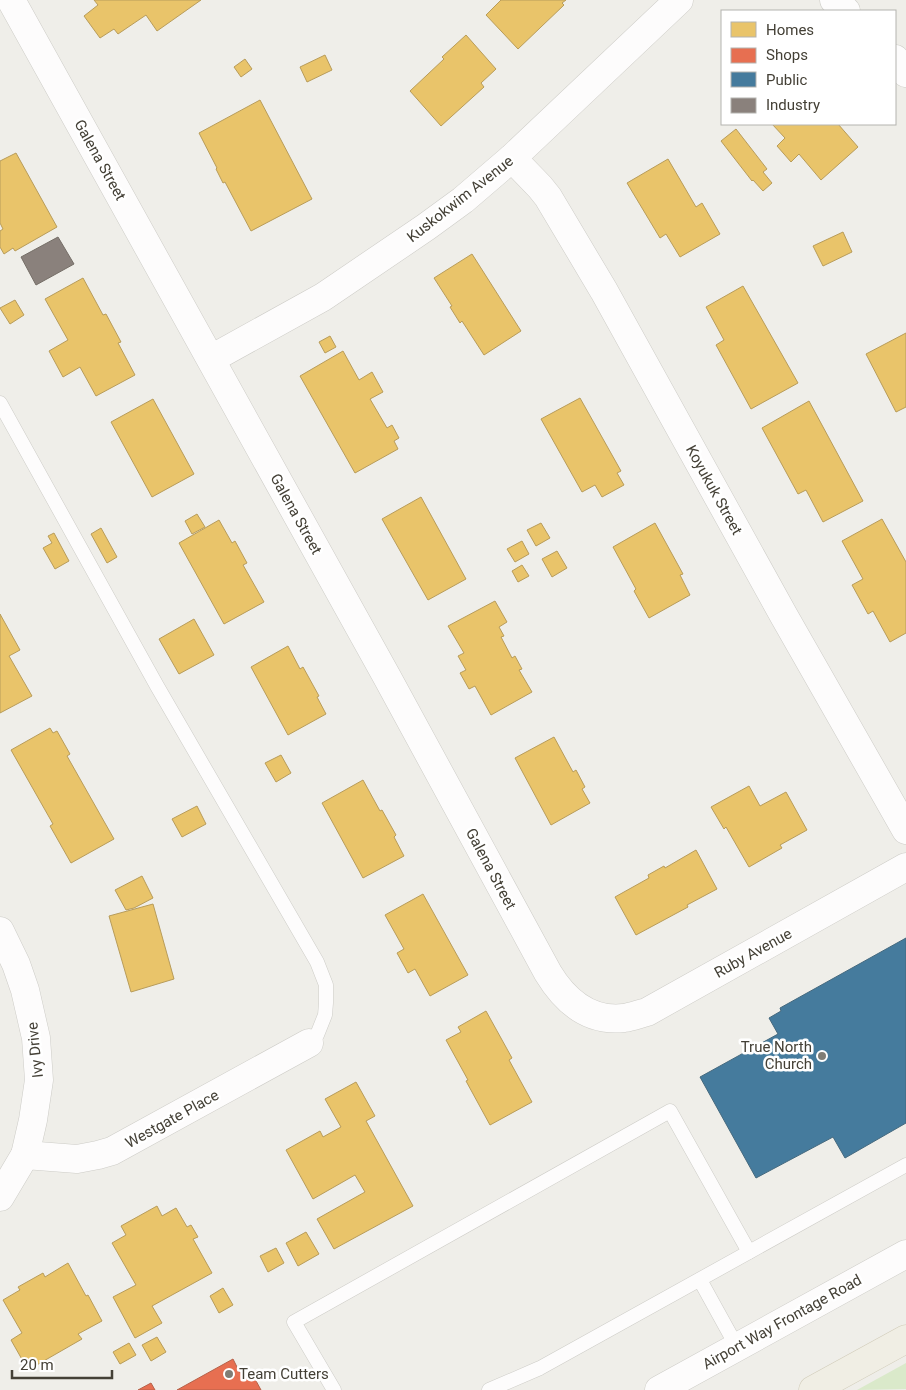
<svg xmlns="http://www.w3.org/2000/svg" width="906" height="1390" font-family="Roboto,sans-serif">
<rect width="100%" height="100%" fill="#efeee9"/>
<polygon fill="#dae9ca" points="906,1363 906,1389 857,1390"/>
<g fill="#e9c46a" stroke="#b89c5a">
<polygon points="94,0 201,0 157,31 146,15 118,34 114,29 100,38 84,16 98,5"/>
<polygon points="501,0 566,0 562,3 564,5 518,49 486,15"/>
<polygon points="466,35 496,69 481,83 484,87 441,126 410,91 444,59 442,57"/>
<polygon points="325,55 332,70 307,82 300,67"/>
<polygon points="245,59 252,69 241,77 234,67"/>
<polygon points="260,100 312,199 251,231 225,182 223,183 216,169 217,168 199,133"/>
<polygon points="772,124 838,124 858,147 821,180 799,154 791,162 777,146 785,138"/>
<polygon points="736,129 767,169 763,172 772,183 763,191 753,180 752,181 721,141"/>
<polygon points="16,153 57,227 15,251 13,248 4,254 0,247 0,231 3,229 0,223 0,161"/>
<polygon points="668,159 696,207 702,203 720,234 680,257 666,234 660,238 627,183"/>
<polygon points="843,232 852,252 823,266 813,246"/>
<polygon points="472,254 521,331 484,355 462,321 460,323 450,307 452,306 434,278"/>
<polygon points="83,278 103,315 106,314 121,342 118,343 135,375 96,396 80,367 63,377 49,351 68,340 45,299"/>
<polygon points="743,286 798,383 751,409 716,345 724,340 706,307"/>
<polygon points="15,300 24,315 10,324 0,308"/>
<polygon points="906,333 906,407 896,412 866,354"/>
<polygon points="330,336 336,347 325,353 319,342"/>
<polygon points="343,351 359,380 372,372 383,392 370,399 387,428 392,425 399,438 394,441 398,449 355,473 300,376"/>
<polygon points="580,398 621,471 617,473 624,485 602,497 595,485 582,492 541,419"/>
<polygon points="153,399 194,474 152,497 111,422"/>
<polygon points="809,401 863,501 823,522 806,490 798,494 762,428"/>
<polygon points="421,497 466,579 428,600 382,519"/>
<polygon points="197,514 205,527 192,534 185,521"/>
<polygon points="882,519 906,562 906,633 890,642 873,611 868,614 852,585 863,579 842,541"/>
<polygon points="219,520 232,543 235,541 247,563 243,565 264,602 224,624 179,543"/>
<polygon points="541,523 550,538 536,546 527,530"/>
<polygon points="655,523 683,574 680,575 690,595 649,618 634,591 636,589 613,547"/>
<polygon points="101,528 117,557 107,563 91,534"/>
<polygon points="54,533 69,561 55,569 43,548 52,543 48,536"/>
<polygon points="522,541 529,554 515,562 507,549"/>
<polygon points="557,551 567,568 552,577 542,559"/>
<polygon points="522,565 529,576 518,582 512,571"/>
<polygon points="495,601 507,622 499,627 504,636 501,637 512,658 515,656 522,669 519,670 532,692 491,715 475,686 469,689 460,673 466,670 458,656 464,653 448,626"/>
<polygon points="0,614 20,650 9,656 32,696 0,713"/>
<polygon points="194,619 214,655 179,674 159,639"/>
<polygon points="288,646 300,669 303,667 319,696 317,697 326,714 288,735 251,667"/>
<polygon points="50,728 53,733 57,731 70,754 67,756 114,839 71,863 50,826 53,824 11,750"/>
<polygon points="554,737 573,772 576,770 585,787 582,789 590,803 551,825 515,758"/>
<polygon points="281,755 291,773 276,782 265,763"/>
<polygon points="363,780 380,811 382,810 396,835 394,837 404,856 363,878 322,803"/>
<polygon points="749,786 760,806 786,792 807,830 780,845 782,848 749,867 726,827 724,829 711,807"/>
<polygon points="197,806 206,824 182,837 172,819"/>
<polygon points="696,850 717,889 687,905 688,907 636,935 615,897 649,878 648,875 664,866 665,868"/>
<polygon points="142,876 153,898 134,908 126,910 115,890"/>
<polygon points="423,894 468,975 430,996 415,969 408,973 397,953 404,949 385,915"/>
<polygon points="153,904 174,979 131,992 109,916"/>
<polygon points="486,1011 512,1058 509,1060 532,1102 490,1125 466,1081 468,1080 446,1040 461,1032 458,1027"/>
<polygon points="356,1082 375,1116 366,1121 413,1206 334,1249 317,1219 365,1192 355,1175 313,1199 286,1150 320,1131 323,1137 341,1127 325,1099"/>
<polygon points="157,1206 162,1216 176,1208 187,1227 191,1225 198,1237 193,1239 212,1273 152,1306 162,1323 135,1338 113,1297 136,1285 112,1243 126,1235 121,1226"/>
<polygon points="306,1232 319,1254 298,1266 286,1243"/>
<polygon points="276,1248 284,1263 268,1272 260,1256"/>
<polygon points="68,1263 86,1296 88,1295 102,1321 78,1334 82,1339 28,1370 11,1340 22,1333 3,1300 20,1290 18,1287 43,1273 45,1277"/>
<polygon points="223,1288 233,1305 219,1313 210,1296"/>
<polygon points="157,1337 166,1352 151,1361 142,1345"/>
<polygon points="129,1343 136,1355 120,1364 113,1352"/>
</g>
<g fill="#e76f51" stroke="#b66149">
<polygon points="233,1359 240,1373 249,1368 261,1390 177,1390"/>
<polygon points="151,1383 155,1390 138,1390"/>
</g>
<polygon fill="#457b9d" stroke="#45697e" points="906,938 906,1123 845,1158 833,1137 756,1178 700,1077 778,1034 769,1018 781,1011 780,1008"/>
<polygon fill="#8a817c" stroke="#756e67" points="58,237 74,264 36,285 21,257"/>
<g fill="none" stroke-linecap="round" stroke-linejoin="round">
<defs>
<g id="service">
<polyline points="0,403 157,686 317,962 326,985 326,1003 325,1015 317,1035 309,1043"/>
<polyline points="700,1280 737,1347"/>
<polyline points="334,1390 294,1322 670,1111 749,1252"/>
<polyline points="489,1390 540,1368 906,1165"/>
</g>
<g id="minor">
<path d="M11,0L387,677L548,973C565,1001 589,1022 624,1018C631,1017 639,1014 647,1012L906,867"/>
<polyline points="834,0 846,11"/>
<polyline points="895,59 906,73"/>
<polyline points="512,158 540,187 548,197 604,291 784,616 906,830"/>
<polyline points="211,359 323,297 426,227 463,200 512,158 679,0"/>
<polyline points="0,931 16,964 25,990 36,1038 39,1080 33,1120 25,1155 0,1197"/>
<polyline points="25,1155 77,1159 98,1155 112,1151 309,1043"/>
<polyline points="659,1390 906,1254"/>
</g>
<polyline id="primary" points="813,1390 906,1339"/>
</defs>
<use href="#service" stroke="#cdccc7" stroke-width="15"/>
<use href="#minor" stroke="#cdccc7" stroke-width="29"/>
<use href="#primary" stroke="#d0cbb8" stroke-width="29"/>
<use href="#service" stroke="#fdfcfc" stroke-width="14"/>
<use href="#minor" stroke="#fdfcfc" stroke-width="28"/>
<use href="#primary" stroke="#f0eee4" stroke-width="28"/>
</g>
<g fill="#807d75" stroke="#fff" stroke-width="2">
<circle cx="822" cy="1056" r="5"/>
<circle cx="229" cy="1374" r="5"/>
</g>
<g text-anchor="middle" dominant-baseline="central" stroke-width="5" stroke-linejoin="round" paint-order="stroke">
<g font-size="15" fill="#444036" stroke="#fff">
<text transform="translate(100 160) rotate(61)">Galena Street</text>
<text transform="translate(460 199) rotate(-38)">Kuskokwim Avenue</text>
<text transform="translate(714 490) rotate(61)">Koyukuk Street</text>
<text transform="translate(296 514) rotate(61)">Galena Street</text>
<text transform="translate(491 869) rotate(62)">Galena Street</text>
<text transform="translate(753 953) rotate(-29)">Ruby Avenue</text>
<text transform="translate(35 1050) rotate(-96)">Ivy Drive</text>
<text transform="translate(172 1119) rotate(-29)">Westgate Place</text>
<text transform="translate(782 1322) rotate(-29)">Airport Way Frontage Road</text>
</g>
<g font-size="15" fill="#444036" stroke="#fff" text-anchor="end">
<text x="812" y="1047">True North<tspan x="812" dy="17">Church</tspan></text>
<text x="239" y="1374" text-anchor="start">Team Cutters</text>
</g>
</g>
<rect x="721" y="10" width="175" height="115" fill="#ffffff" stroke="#b4b3af"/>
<rect x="731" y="22" width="25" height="15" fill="#e9c46a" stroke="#b4b3af"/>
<text x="766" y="35" font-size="15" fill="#444036">Homes</text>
<rect x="731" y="48" width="25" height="15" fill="#e76f51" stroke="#b4b3af"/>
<text x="766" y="60" font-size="15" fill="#444036">Shops</text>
<rect x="731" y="72" width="25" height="15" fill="#457b9d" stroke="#b4b3af"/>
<text x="766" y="85" font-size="15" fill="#444036">Public</text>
<rect x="731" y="98" width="25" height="15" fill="#8a817c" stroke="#b4b3af"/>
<text x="766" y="110" font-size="15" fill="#444036">Industry</text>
<path d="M12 1370v8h100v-8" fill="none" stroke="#444036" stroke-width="2.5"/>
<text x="20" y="1370" font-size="15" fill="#444036" stroke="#ffffff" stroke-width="4" paint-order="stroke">20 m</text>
</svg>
